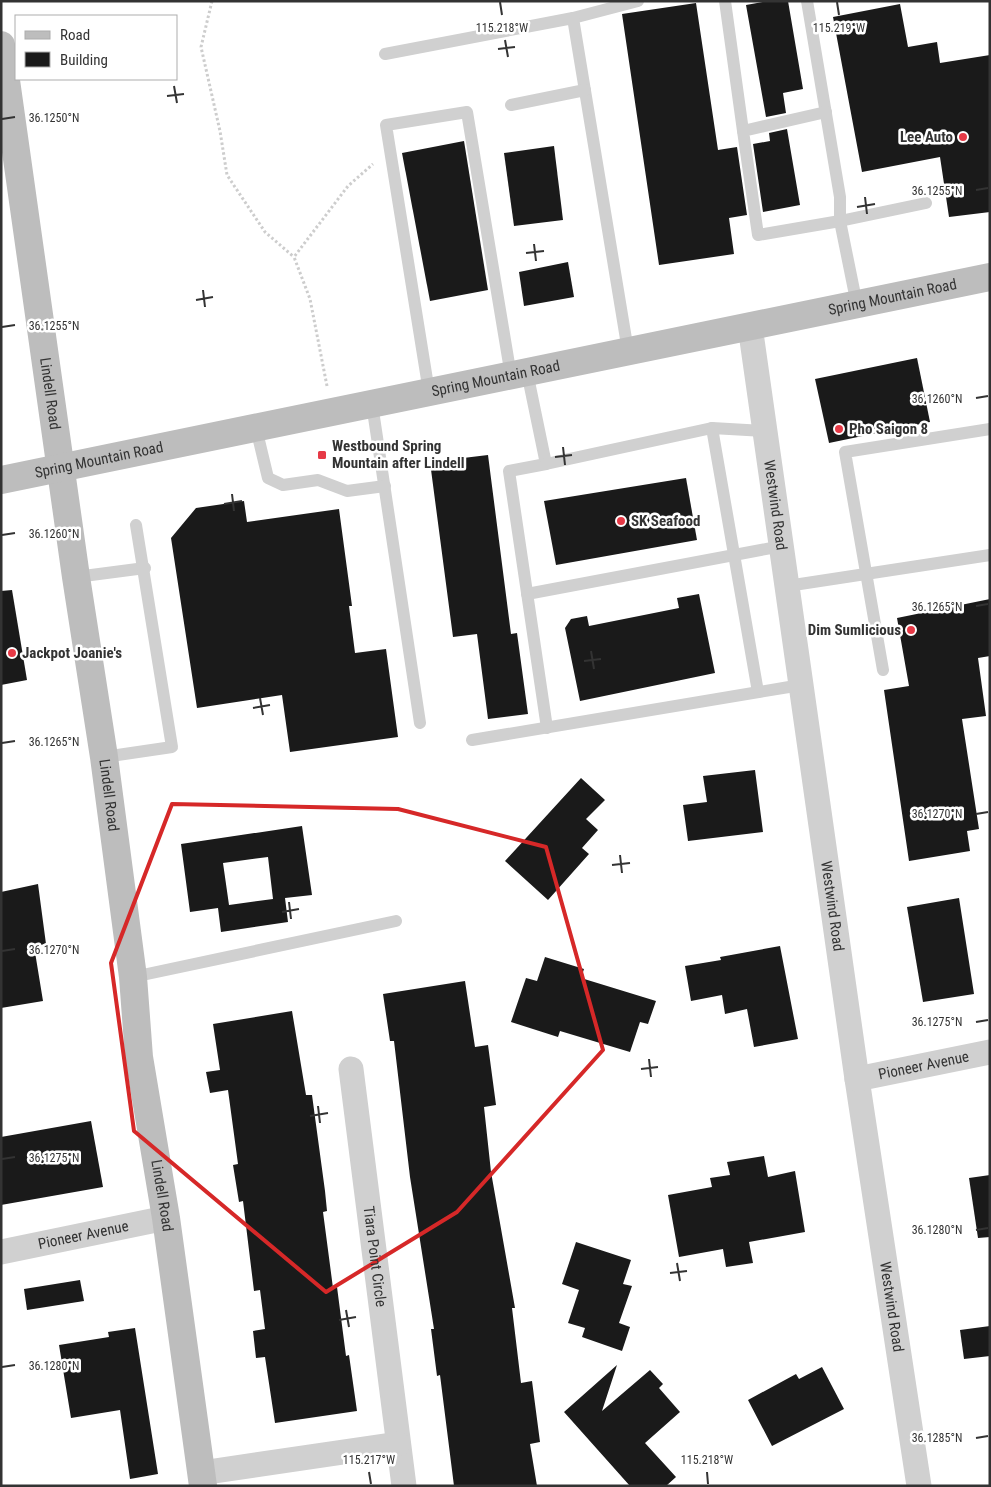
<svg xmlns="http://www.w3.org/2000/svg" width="991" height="1487" font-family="'Roboto Condensed',sans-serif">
<rect width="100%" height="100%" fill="#fff"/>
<g fill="#1a1a1a" fill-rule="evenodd">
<polygon points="768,1 788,1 803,89 783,93 786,113 766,117 746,5"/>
<polygon points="696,3 718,150 737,147 747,215 729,218 734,254 659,265 622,14"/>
<polygon points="900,4 908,47 937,42 940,63 990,55 990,212 949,217 940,157 862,172 833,17"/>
<polygon points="787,129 800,205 763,212 753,144 770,141 769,133"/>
<polygon points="464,141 488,290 430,301 402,153"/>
<polygon points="554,146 563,220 514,226 504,153"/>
<polygon points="568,262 574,297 524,306 519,272"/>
<polygon points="917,358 930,422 829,443 815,379"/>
<polygon points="488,455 511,634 517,633 528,714 488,719 477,634 453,637 430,462"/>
<polygon points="686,478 697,540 556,565 544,501"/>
<polygon points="244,501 247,522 339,509 352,606 349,606 355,653 386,649 398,737 290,752 282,695 197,708 171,538 196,508"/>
<polygon points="12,590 27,680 1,685 1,591"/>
<polygon points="699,594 715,673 580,701 565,628 571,619 587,616 589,626 679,608 677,598"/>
<polygon points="990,599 990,656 978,658 986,716 962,719 979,829 967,831 970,851 909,861 884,690 909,686 897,618"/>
<polygon points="755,770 763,832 688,841 683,805 707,802 703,776"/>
<polygon points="581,778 605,800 586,819 598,830 582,848 589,854 548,900 505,861"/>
<path d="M302,826L312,895L285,898L288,922L221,932L218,908L190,912L181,844ZM268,857L273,899L229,905L223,863Z"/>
<polygon points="38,884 46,944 34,946 43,1001 1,1008 1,892"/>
<polygon points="959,898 974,994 923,1002 907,907"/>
<polygon points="780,946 798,1039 754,1047 747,1009 725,1014 722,995 691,1001 685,966 721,960 720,957"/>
<polygon points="545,957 584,969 581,978 656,1001 648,1024 640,1022 630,1052 560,1031 558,1037 511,1022 526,978 537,981"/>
<polygon points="465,981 475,1047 488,1045 496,1105 484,1107 491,1172 515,1308 512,1308 521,1383 532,1381 540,1442 530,1444 537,1486 454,1486 440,1375 437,1376 431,1329 434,1329 410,1177 394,1041 390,1041 383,994"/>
<polygon points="292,1011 306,1095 312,1095 325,1191 327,1211 323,1212 333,1288 337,1287 346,1356 349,1355 357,1411 275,1423 265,1357 256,1358 253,1331 265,1329 260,1290 254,1291 243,1201 239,1202 233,1165 238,1164 228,1090 210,1093 206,1072 220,1070 213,1024"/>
<polygon points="91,1121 103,1187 1,1205 1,1137"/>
<polygon points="764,1156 768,1177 795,1171 805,1232 749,1242 753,1263 726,1267 723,1249 679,1257 668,1195 712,1187 710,1178 730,1175 727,1162"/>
<polygon points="990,1175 990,1237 978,1238 969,1178"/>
<polygon points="576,1242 631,1260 623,1284 632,1286 619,1323 630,1327 622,1351 582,1337 585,1328 568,1323 579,1290 562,1284"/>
<polygon points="80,1280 84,1301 27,1310 24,1289"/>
<polygon points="990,1326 990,1356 964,1359 960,1330"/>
<polygon points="135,1328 158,1474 130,1479 120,1410 71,1418 59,1345 109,1337 108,1332"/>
<polygon points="617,1365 602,1411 650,1370 663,1384 659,1388 680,1412 645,1443 676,1477 666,1486 630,1486 564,1412"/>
<polygon points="822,1367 844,1409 772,1446 748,1400 796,1374 799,1379"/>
</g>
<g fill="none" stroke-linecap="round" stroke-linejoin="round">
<g stroke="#cdcdcd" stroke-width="3" stroke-dasharray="2.5 2.5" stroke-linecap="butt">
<polyline points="212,1 201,47 220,131 227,175 265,232 294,257"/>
<polyline points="327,386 310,299 294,257 348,186 373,164"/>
</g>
<g stroke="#d0d0d0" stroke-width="12">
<polyline points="725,1 743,131"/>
<polyline points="807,1 840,197 840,221 857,305"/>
<polyline points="573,18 638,1"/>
<polyline points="385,54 573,18 628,351"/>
<polyline points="511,105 585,90"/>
<polyline points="826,112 743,131 758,235 840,221 926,203"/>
<polyline points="527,372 546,464 509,471 547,728"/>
<polyline points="429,392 386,125 467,112 511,376"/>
<polyline points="372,404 420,723"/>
<polyline points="256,428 268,478 283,485 318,480 347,491 385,486"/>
<polyline points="546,464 712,428"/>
<polyline points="76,577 145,568"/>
<polyline points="787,586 990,555"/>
<polyline points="527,594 782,546"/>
<polyline points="883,670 845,452 990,429"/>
<polyline points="758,692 712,428 765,431"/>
<polyline points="472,740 801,685"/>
<polyline points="104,757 172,747 136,525"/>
<polyline points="133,977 396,921"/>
</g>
<g stroke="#d0d0d0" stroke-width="25">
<path id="s1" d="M750,326L857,1079L919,1486"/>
<path id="s2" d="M351,1069L404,1486"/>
<path id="s3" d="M857,1079L990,1052"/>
<path id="s4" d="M1,1252L166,1218"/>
<polyline points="201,1473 398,1444"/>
</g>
<g stroke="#bdbdbd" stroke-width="28">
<path id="s5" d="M1,45L76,577L104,757L133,977L139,1057L166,1218L203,1486"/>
<path id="s6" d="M1,480L990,277"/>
</g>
</g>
<path fill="none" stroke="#d62828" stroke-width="4" stroke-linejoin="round" d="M172,804L398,809L546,847L603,1050L457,1212L326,1292L134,1131L111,963Z"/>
<path fill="none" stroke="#333" stroke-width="2" d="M500,2L502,15M837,2L839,15M505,40L508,57M498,49L515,47M174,86L177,103M167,96L184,94M2,119L15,117M976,190L988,188M865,197L867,214M857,207L875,204M534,244L536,261M526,253L544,251M203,290L205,307M196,300L213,297M2,327L15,325M976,398L988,396M563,447L565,465M555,457L572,455M232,494L234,511M224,504L242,501M2,535L15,533M976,606L988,604M591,651L594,669M584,661L601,659M260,698L263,715M253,708L270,705M2,743L15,741M976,814L988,812M620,855L622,873M612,865L630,863M289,902L291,919M282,912L299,909M2,951L15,949M976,1022L988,1020M649,1059L651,1077M641,1069L658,1067M318,1106L320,1123M310,1116L328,1113M2,1159L15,1157M976,1230L988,1228M677,1263L680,1281M670,1273L687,1271M346,1310L349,1327M339,1320L356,1317M2,1367L15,1365M976,1438L988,1436M369,1472L371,1484M707,1472L708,1484"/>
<g fill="#e63946" stroke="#fff" stroke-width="2">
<circle cx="963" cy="137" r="5"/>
<circle cx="839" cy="429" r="5"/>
<rect x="317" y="450" width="10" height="10" rx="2.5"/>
<circle cx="621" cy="521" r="5"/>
<circle cx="911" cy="630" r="5"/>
<circle cx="12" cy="653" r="5"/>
</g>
<g text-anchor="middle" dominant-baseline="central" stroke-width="5" stroke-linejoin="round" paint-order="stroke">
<g font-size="15" font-weight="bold" fill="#333" stroke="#fff" text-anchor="start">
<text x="953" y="137" text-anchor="end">Lee Auto</text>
<text x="849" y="429">Pho Saigon 8</text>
<text x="332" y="446">Westbound Spring<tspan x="332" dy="17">Mountain after Lindell</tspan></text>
<text x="631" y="521">SK Seafood</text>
<text x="901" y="630" text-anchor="end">Dim Sumlicious</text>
<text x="22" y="653">Jackpot Joanie's</text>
</g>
<g font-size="15" fill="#333" stroke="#fff">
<text stroke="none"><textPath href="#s6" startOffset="910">Spring Mountain Road</textPath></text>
<text stroke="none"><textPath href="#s6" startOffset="505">Spring Mountain Road</textPath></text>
<text stroke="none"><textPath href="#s5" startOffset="352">Lindell Road</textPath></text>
<text stroke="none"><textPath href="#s6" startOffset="100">Spring Mountain Road</textPath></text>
<text stroke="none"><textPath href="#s1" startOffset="181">Westwind Road</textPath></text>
<text stroke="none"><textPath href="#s5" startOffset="758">Lindell Road</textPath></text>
<text stroke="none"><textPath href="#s1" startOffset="586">Westwind Road</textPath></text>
<text stroke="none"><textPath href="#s3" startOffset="68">Pioneer Avenue</textPath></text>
<text stroke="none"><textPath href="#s5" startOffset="1162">Lindell Road</textPath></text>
<text stroke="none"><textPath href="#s4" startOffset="84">Pioneer Avenue</textPath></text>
<text stroke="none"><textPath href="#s2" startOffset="189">Tiara Point Circle</textPath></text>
<text stroke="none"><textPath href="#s1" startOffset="991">Westwind Road</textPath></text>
</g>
</g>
<g font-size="12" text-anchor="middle" fill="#333" stroke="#fff" stroke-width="5" stroke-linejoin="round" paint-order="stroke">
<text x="502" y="32">115.218°W</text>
<text x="839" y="32">115.219°W</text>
<text x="54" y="122">36.1250°N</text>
<text x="937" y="195">36.1255°N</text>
<text x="54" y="330">36.1255°N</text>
<text x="937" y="403">36.1260°N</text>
<text x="54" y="538">36.1260°N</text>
<text x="937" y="611">36.1265°N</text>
<text x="54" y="746">36.1265°N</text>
<text x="937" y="818">36.1270°N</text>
<text x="54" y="954">36.1270°N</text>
<text x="937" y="1026">36.1275°N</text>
<text x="54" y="1162">36.1275°N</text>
<text x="937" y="1234">36.1280°N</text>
<text x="54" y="1370">36.1280°N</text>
<text x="937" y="1442">36.1285°N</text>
<text x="369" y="1464">115.217°W</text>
<text x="707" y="1464">115.218°W</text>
</g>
<rect width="991" height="1487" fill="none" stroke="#333333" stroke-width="5"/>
<rect x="15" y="15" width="162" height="65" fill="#ffffff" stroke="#adadad"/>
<rect x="25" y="31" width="25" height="8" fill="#bdbdbd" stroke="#adadad"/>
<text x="60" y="40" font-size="15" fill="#333333">Road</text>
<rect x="25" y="52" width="25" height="15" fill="#1a1a1a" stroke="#adadad"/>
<text x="60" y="65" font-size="15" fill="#333333">Building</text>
</svg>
